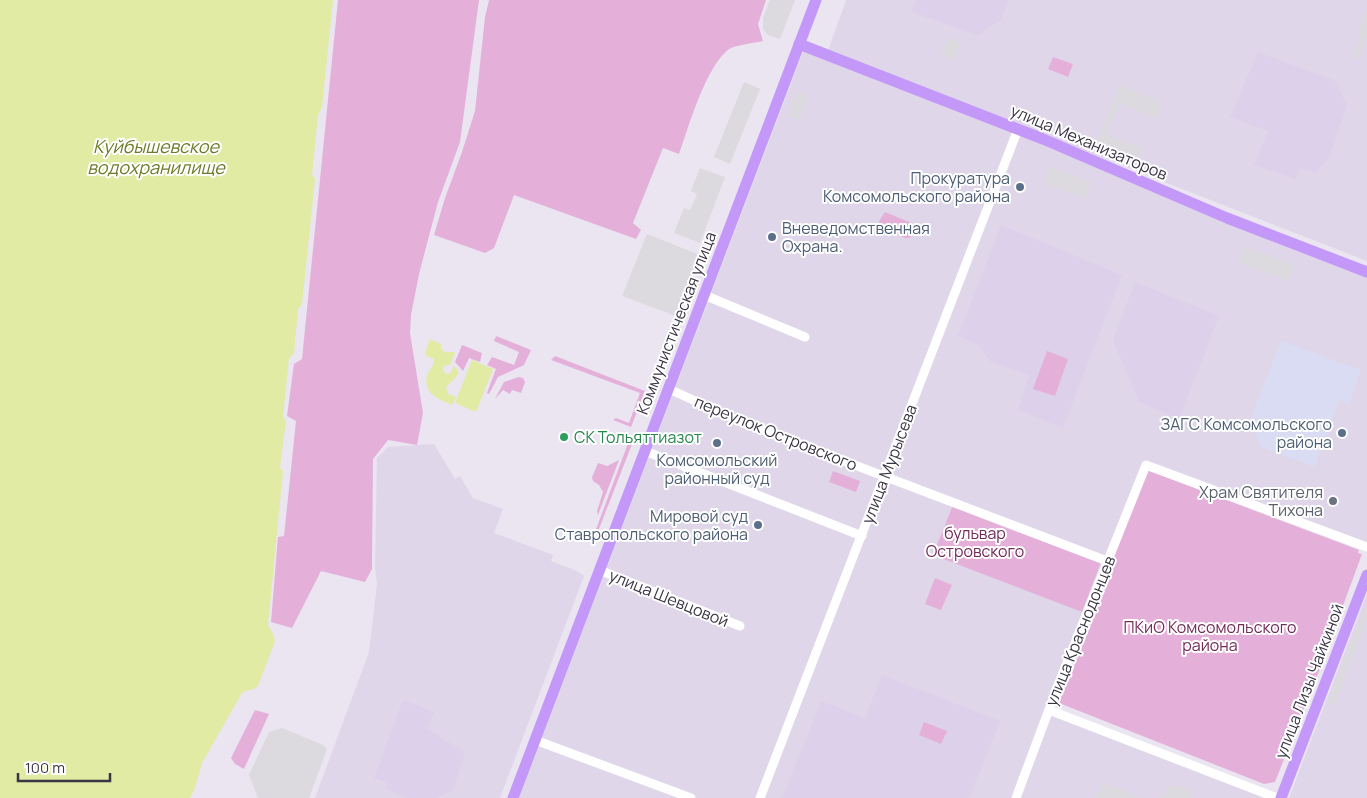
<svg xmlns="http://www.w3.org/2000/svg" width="1367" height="798" font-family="Manrope,sans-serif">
<rect width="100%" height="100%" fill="#eae5f1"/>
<g fill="#dfd7e9">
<polygon points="846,0 1367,0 1367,261 828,51"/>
<polygon points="803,52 824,57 1022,134 1367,276 1367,543 1143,462 1044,712 1267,798 519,798"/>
<polygon points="434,444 455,479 460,476 473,498 503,509 494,533 553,555 551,561 577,571 584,576 500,798 315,798 369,652 377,584 375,568 377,458 388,447"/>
<polygon points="1367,594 1367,798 1289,798"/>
</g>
<g fill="#dcd0ea">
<polygon points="916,0 1008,0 1001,20 978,35 911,12"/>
<polygon points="1258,52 1336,81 1347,106 1330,156 1316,172 1300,169 1296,179 1254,165 1268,131 1230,117"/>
<polygon points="1001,225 1122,275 1063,428 1018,410 1029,375 991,362 978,345 958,336"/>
<polygon points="1135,282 1219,316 1179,419 1139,402 1113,340"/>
<polygon points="882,675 1000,721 969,798 782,798 821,701 865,718"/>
<polygon points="403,700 434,712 427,729 465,752 453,791 435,798 408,798 386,789 388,782 374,778"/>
</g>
<polygon fill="#d9dcf2" points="1281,341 1361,370 1349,404 1339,400 1314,467 1261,447 1250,420"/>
<g fill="#e4b0da">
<polygon points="338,0 479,0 460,142 438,202 419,274 411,315 410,333 423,413 417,445 388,440 373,459 372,569 365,582 321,571 292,628 271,622 278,537 284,536 296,421 287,416 294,364 302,359"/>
<path d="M489,0H766L758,24L763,41C755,43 736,45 729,49C705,68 689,126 679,154L663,148L633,223L641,230L636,239L514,195L494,248L485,253L434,235L445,198L462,152L475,111L485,17Z"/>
<polygon points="1053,57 1073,64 1068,77 1048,69"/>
<polygon points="885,212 914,224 915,227 910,238 905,238 879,227 879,221"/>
<polygon points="496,336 531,350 524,365 498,377 489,394 487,393 496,369 487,365 492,357 514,365 519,352 494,341"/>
<polygon points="462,345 482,353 480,362 469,358 463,371 455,362"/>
<polygon points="1047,351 1068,359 1055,396 1033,389"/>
<polygon points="555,356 645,391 631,427 613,420 616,418 629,423 640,393 551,360"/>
<polygon points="519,377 523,378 525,382 521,393 512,390 510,394 503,390 495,399 504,382"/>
<polygon points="630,438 634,439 597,534 595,532"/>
<polygon points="619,460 598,515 597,511 603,492 599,485 593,481 592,477 598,463 607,466"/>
<polygon points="1147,470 1359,550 1358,553 1362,554 1319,671 1275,782 1264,784 1059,703 1108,583 1103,580"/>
<polygon points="833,471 860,481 856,492 829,482"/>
<polygon points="953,505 1101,562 1082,612 933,555"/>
<polygon points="935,578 952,585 941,610 925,604"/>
<polygon points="255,710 269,714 244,769 235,764 231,758"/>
<polygon points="924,722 947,731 941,744 919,735"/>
</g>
<g fill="#dcdadf">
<polygon points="770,0 795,0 780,39 768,35 763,29 763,18"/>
<polygon points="1367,8 1367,37 1360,58 1352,56 1361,37 1358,32"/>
<polygon points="948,37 961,43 954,60 941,55"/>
<polygon points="744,82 760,89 730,164 714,157"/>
<polygon points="1120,84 1162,103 1156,118 1119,103 1106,134 1143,149 1137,166 1094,149"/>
<polygon points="796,92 808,96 799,120 788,116"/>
<polygon points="1050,167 1091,182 1085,198 1044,184"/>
<polygon points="700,168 725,177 700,243 674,233 684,208 690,210 697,194 691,191"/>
<polygon points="647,234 700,255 676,316 622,296"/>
<polygon points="1245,247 1295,265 1289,281 1239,263"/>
<polygon points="1367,602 1367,619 1334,706 1327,703"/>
<polygon points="282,728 323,745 327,749 309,798 258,798 249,775 269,732"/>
<polygon points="1103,783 1143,798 1096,798"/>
<polygon points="1170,784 1193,791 1191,798 1158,798 1159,795 1165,797"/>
</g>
<g fill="#e1eba4">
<path d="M0,0H333L322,107L318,115L312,175L315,179L302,304L298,309L294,353L289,358L283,416L286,422L285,428L280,468L283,471L268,625L274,636L275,641L258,686C253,691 247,689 242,693L202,763L195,788L190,798H0Z"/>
<path d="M430,339L441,344V349L445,352H455L450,365H445L443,369L445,373L448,374L451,372L454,366C465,375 450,380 446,388L448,394L456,397L452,405C438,399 421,393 428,373C430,369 433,366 434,362V359L426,356L425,353Z"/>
<polygon points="472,360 493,369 476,412 455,403"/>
</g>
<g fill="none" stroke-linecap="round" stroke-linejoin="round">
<g stroke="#fff" stroke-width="9">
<polyline points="704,295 805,337"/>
<polyline points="669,389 739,421 1107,561"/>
<polyline points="645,451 862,536"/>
<polyline points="599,570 740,626"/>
<polyline points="1049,710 1277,798"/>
<polyline points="535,740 691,798"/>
<polyline points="760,798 1018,129"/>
<polyline points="1016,798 1057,688 1146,465 1367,547"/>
</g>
<g stroke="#c398f8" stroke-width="11">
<polyline points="799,44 1043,139 1227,218 1367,272"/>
<polyline points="513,798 816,0"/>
<polyline points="1281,798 1367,575"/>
</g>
</g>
<g fill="#5c6f8a" stroke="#fff" stroke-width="2">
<circle cx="1020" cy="187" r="5"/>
<circle cx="772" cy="237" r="5"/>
<circle cx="1342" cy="433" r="5"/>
<circle cx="717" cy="443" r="5"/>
<circle cx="758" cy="525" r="5"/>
</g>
<circle fill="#2e9e5b" stroke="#fff" stroke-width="2" cx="564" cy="437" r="5"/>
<circle fill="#6b7280" stroke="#fff" stroke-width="2" cx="1333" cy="501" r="5"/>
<g text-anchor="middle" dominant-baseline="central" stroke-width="4" stroke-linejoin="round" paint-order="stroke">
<g font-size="16" fill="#3a3543" stroke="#fff">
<text transform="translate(1089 142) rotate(23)">улица Механизаторов</text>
<text transform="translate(676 323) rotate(-69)">Коммунистическая улица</text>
<text transform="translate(776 433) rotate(22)">переулок Островского</text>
<text transform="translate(889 464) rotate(-69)">улица Мурысева</text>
<text transform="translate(669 598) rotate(22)">улица Шевцовой</text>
<text transform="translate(1080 631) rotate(-68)">улица Краснодонцев</text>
<text transform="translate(1309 681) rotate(-69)">улица Лизы Чайкиной</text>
</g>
<g font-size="16" fill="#4e5e75" stroke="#fff" text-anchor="end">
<text x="1010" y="178">Прокуратура<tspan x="1010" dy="18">Комсомольского района</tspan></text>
<text x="782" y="228" text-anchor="start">Вневедомственная<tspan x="782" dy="18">Охрана.</tspan></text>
<text x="1332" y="424">ЗАГС Комсомольского<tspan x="1332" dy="18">района</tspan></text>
<text x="717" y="460" text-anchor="middle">Комсомольский<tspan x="717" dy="18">районный суд</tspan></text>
<text x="748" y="516">Мировой суд<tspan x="748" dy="18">Ставропольского района</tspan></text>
</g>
<g font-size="16" fill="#27864d" stroke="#fff" text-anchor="start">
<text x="574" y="437">СК Тольяттиазот</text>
</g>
<g font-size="16" fill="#5b616d" stroke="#fff" text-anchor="end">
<text x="1323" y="492">Храм Святителя<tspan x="1323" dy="18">Тихона</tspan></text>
</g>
<g font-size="16" fill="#712c58" stroke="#fff">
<text x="975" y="533">бульвар<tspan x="975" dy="18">Островского</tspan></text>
<text x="1210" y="627">ПКиО Комсомольского<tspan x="1210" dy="18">района</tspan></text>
</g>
<g font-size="18" font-style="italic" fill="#6e7b2a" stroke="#fff">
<text x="156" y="146">Куйбышевское<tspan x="156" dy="21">водохранилище</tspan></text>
</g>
</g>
<path d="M18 773v8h92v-8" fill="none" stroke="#3a3543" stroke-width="2.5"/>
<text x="25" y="773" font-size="15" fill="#3a3543" stroke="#ffffff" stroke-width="4" paint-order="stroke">100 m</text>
</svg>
